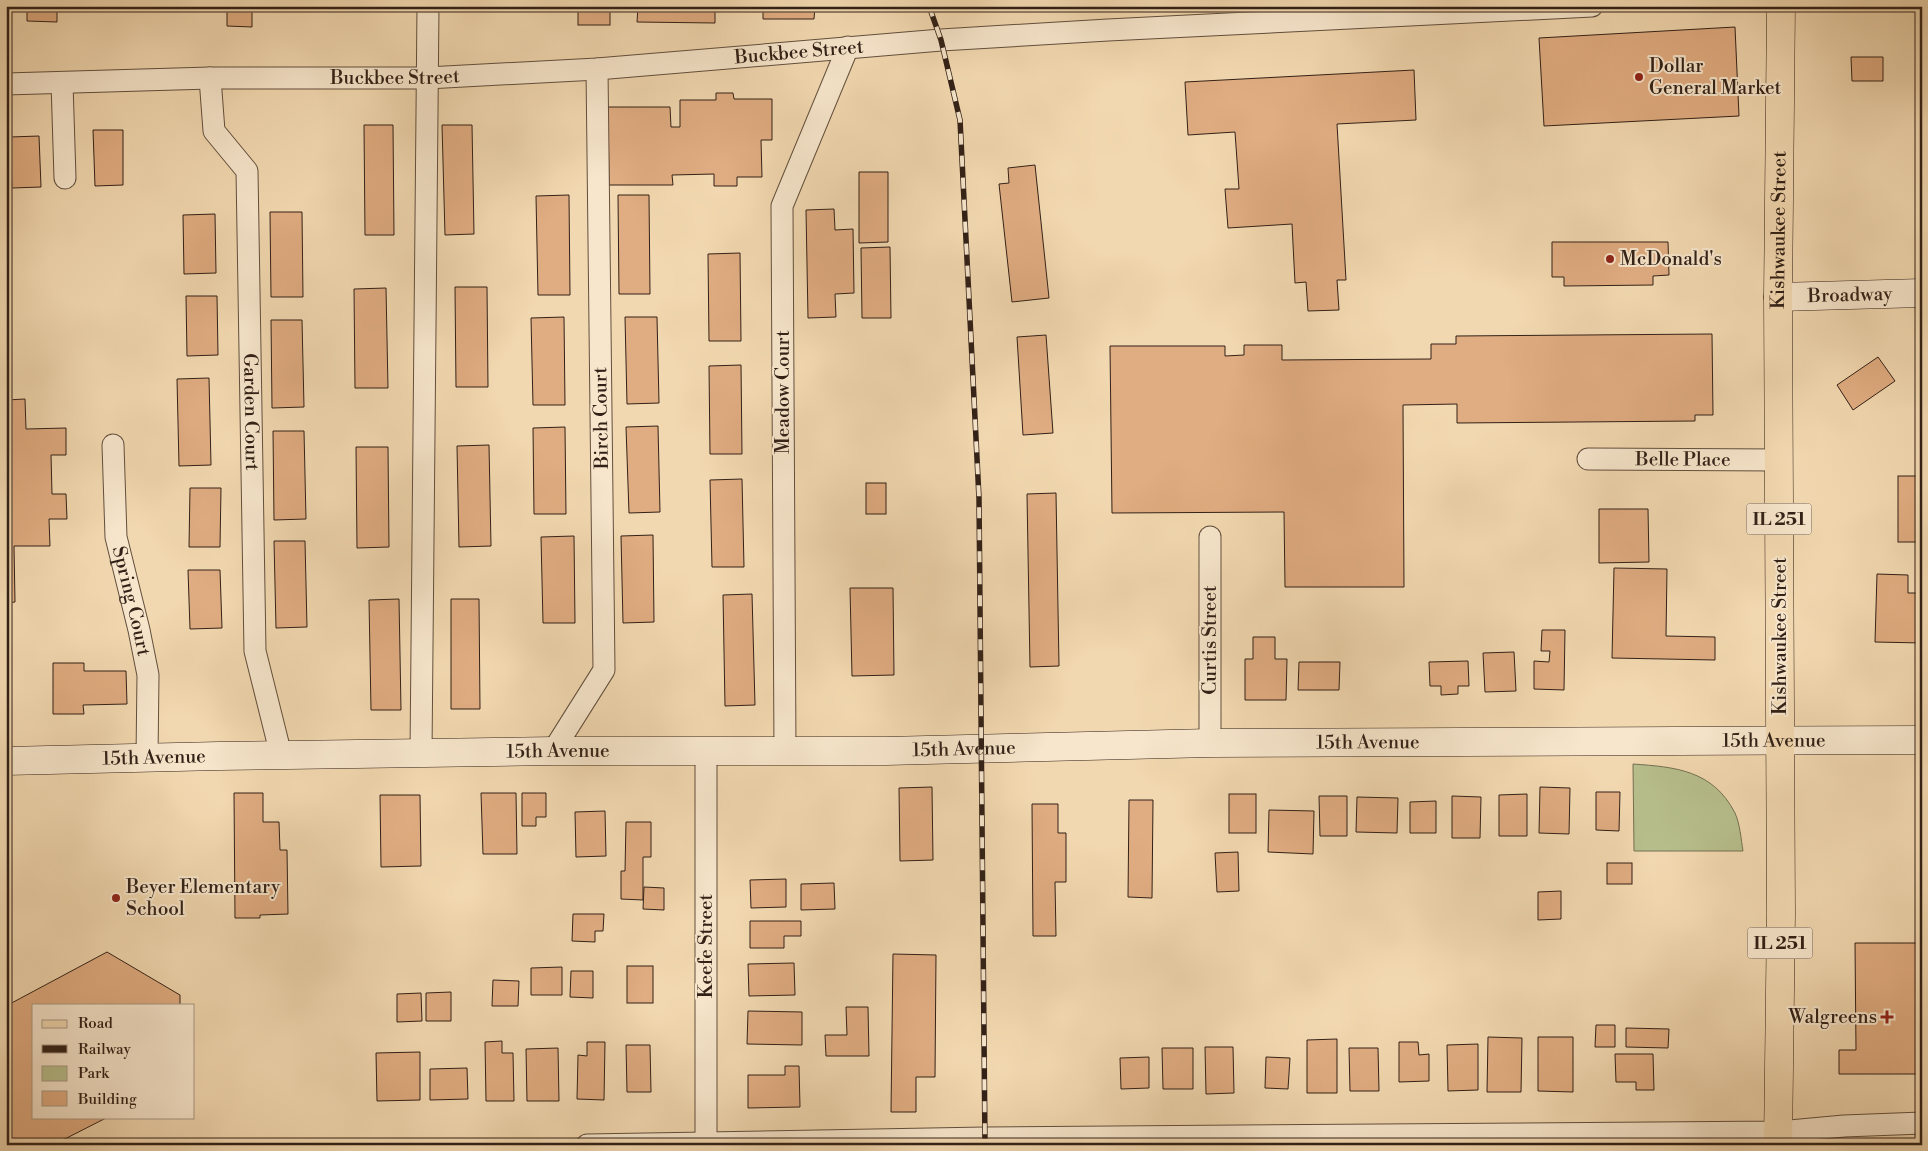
<svg xmlns="http://www.w3.org/2000/svg" width="1928" height="1151" font-family="'Libre Bodoni',serif">
<rect width="100%" height="100%" fill="#f2d8b0"/>
<filter id="stains"><feTurbulence type="fractalNoise" baseFrequency=".004" numOctaves="4"/><feColorMatrix values="0 0 0 0 .2 0 0 0 0 .09 0 0 0 0 .02 0 0 0 .5 -.17"/></filter>
<radialGradient id="worn" r=".72"><stop offset=".6" stop-color="#630" stop-opacity="0"/><stop offset="1" stop-color="#630" stop-opacity=".3"/></radialGradient>
<path fill="#b7bf8d" stroke="#747052" d="M1633,764C1675,767 1713,770 1735,813C1740,824 1741,839 1743,851H1634Z"/>
<g fill="#e0ac81" stroke="#322117">
<polygon points="27,6 57,6 57,22 27,21"/>
<polygon points="227,6 252,6 252,27 227,26"/>
<rect x="339" y="6" width="25" height="3"/>
<rect x="578" y="6" width="32" height="19"/>
<polygon points="638,6 715,6 715,23 637,22"/>
<polygon points="763,6 815,6 814,19 763,19"/>
<polygon points="1735,27 1739,116 1544,126 1539,38"/>
<polygon points="1851,57 1883,57 1883,81 1852,81"/>
<polygon points="1414,70 1416,120 1337,124 1346,280 1337,280 1339,310 1308,311 1306,282 1295,283 1292,224 1228,228 1225,189 1239,189 1235,132 1188,135 1185,82"/>
<polygon points="716,93 733,93 734,99 772,99 772,140 761,140 762,177 737,177 737,186 714,186 714,174 672,175 673,185 609,185 608,107 670,107 671,127 680,127 680,100 716,100"/>
<polygon points="364,125 393,125 394,235 365,235"/>
<polygon points="442,125 472,125 474,234 445,235"/>
<polygon points="93,130 123,130 123,185 95,186"/>
<polygon points="39,136 41,187 12,188 10,137"/>
<polygon points="1035,165 1049,298 1012,302 999,184 1009,183 1008,168"/>
<polygon points="859,172 888,172 888,242 859,243"/>
<polygon points="569,195 570,295 538,295 536,196"/>
<polygon points="618,195 649,195 650,294 619,294"/>
<polygon points="834,209 835,230 853,229 854,293 835,294 836,317 808,318 806,210"/>
<polygon points="270,212 302,212 303,297 271,297"/>
<polygon points="215,214 216,273 184,274 183,215"/>
<polygon points="1552,242 1668,242 1669,275 1653,276 1653,285 1564,286 1564,277 1552,277"/>
<polygon points="890,247 891,318 862,318 861,248"/>
<polygon points="740,253 741,341 709,341 708,254"/>
<polygon points="455,287 487,287 488,387 456,387"/>
<polygon points="386,288 388,388 355,388 354,289"/>
<polygon points="186,296 217,296 218,355 187,356"/>
<polygon points="564,317 565,405 533,405 531,318"/>
<polygon points="625,317 657,317 659,403 627,404"/>
<polygon points="271,320 302,320 304,407 272,408"/>
<polygon points="1712,334 1713,415 1695,415 1695,421 1457,423 1457,404 1403,405 1404,587 1285,587 1284,512 1112,513 1110,346 1225,346 1225,356 1244,355 1244,345 1282,345 1282,360 1431,359 1431,344 1456,344 1456,336"/>
<polygon points="1046,335 1053,433 1023,435 1017,337"/>
<polygon points="1878,357 1895,381 1853,410 1837,385"/>
<polygon points="741,365 742,454 710,454 709,366"/>
<polygon points="209,378 211,465 179,466 177,379"/>
<polygon points="25,399 26,429 66,428 66,455 51,455 52,494 66,494 67,519 49,519 50,546 14,546 15,602 6,603 6,400"/>
<polygon points="658,426 660,512 629,513 626,427"/>
<polygon points="565,427 566,514 534,514 533,428"/>
<polygon points="273,431 304,431 306,519 274,520"/>
<polygon points="489,445 491,546 459,547 457,446"/>
<polygon points="356,447 388,447 389,547 357,548"/>
<rect x="1898" y="476" width="24" height="66"/>
<polygon points="742,479 744,567 712,567 710,480"/>
<rect x="866" y="483" width="20" height="31"/>
<polygon points="190,488 221,488 220,547 189,547"/>
<polygon points="1056,493 1059,666 1030,667 1027,494"/>
<polygon points="1599,509 1648,509 1649,562 1599,563"/>
<polygon points="653,535 654,622 623,623 621,536"/>
<polygon points="574,536 575,623 543,623 541,537"/>
<polygon points="274,541 305,541 307,627 276,628"/>
<polygon points="1614,568 1667,569 1666,636 1715,637 1715,660 1612,658"/>
<polygon points="188,570 220,570 222,628 190,629"/>
<polygon points="1877,574 1908,575 1908,593 1922,593 1922,643 1875,642"/>
<polygon points="850,588 893,588 894,675 852,676"/>
<polygon points="752,594 755,705 725,706 723,595"/>
<polygon points="399,599 401,710 371,710 369,600"/>
<polygon points="451,599 479,599 480,709 451,709"/>
<polygon points="1542,630 1565,630 1564,690 1534,689 1534,661 1549,662 1550,651 1541,651"/>
<polygon points="1253,637 1275,637 1275,659 1287,659 1286,700 1245,700 1245,659 1253,659"/>
<polygon points="1514,652 1516,691 1485,692 1483,653"/>
<polygon points="1468,661 1469,686 1458,686 1458,694 1441,695 1441,686 1430,686 1429,662"/>
<polygon points="1299,662 1340,662 1339,690 1298,690"/>
<polygon points="53,663 84,663 84,671 126,671 127,704 83,705 84,714 53,714"/>
<polygon points="932,787 933,860 900,861 899,788"/>
<polygon points="1540,787 1570,788 1569,834 1539,833"/>
<polygon points="1596,792 1620,792 1619,831 1596,830"/>
<polygon points="234,793 263,793 263,822 279,822 280,850 287,850 288,914 260,915 260,918 235,918"/>
<polygon points="481,793 516,793 517,854 483,854"/>
<polygon points="522,793 546,793 546,817 536,817 536,826 522,826"/>
<rect x="1229" y="794" width="27" height="39"/>
<polygon points="1527,794 1527,836 1499,836 1499,795"/>
<polygon points="380,795 420,795 421,866 381,867"/>
<polygon points="1319,796 1347,796 1347,836 1320,836"/>
<polygon points="1452,796 1481,797 1480,838 1452,838"/>
<polygon points="1357,797 1398,798 1397,833 1356,832"/>
<polygon points="1129,800 1153,800 1152,898 1128,897"/>
<polygon points="1436,801 1436,833 1410,833 1410,802"/>
<polygon points="1032,804 1058,804 1058,833 1066,833 1066,882 1055,882 1056,936 1033,936"/>
<polygon points="1269,810 1314,811 1313,854 1268,852"/>
<polygon points="605,811 606,856 576,857 575,812"/>
<polygon points="626,822 651,822 651,857 643,857 643,900 621,899 621,871 625,871"/>
<polygon points="1238,852 1239,891 1217,892 1215,853"/>
<rect x="1607" y="863" width="25" height="21"/>
<polygon points="786,879 786,907 751,908 750,880"/>
<polygon points="834,883 835,909 801,910 801,884"/>
<polygon points="644,887 664,888 664,910 643,909"/>
<polygon points="1561,891 1561,919 1538,920 1538,892"/>
<polygon points="573,914 604,914 603,931 595,931 595,942 572,941"/>
<polygon points="750,921 801,921 801,936 784,936 784,948 750,948"/>
<polygon points="1855,943 1922,943 1922,1074 1839,1074 1839,1050 1856,1050"/>
<polygon points="107,952 180,995 180,1005 34,1005 34,1117 108,1117 53,1145 6,1145 6,1006"/>
<polygon points="893,954 936,955 935,1077 916,1077 916,1112 891,1112"/>
<polygon points="794,963 795,995 749,996 748,964"/>
<rect x="627" y="966" width="26" height="37"/>
<polygon points="562,967 562,995 531,995 531,968"/>
<polygon points="571,971 593,971 593,998 570,997"/>
<polygon points="493,980 519,981 518,1006 492,1006"/>
<polygon points="451,992 451,1021 426,1021 426,993"/>
<polygon points="421,993 422,1021 397,1022 397,994"/>
<polygon points="846,1007 868,1007 869,1056 826,1056 825,1035 847,1035"/>
<polygon points="748,1011 802,1012 802,1045 747,1044"/>
<polygon points="1596,1025 1615,1025 1615,1047 1595,1047"/>
<polygon points="1626,1028 1669,1029 1668,1048 1626,1047"/>
<polygon points="1488,1037 1522,1038 1521,1092 1487,1092"/>
<polygon points="1538,1037 1573,1037 1573,1092 1538,1091"/>
<polygon points="1337,1039 1337,1093 1307,1093 1307,1040"/>
<polygon points="502,1041 502,1053 513,1053 514,1101 486,1101 485,1042"/>
<polygon points="587,1042 605,1042 604,1100 577,1099 578,1055 587,1056"/>
<polygon points="1399,1042 1418,1042 1419,1055 1429,1054 1429,1081 1399,1082"/>
<polygon points="1478,1044 1478,1090 1448,1091 1447,1045"/>
<polygon points="626,1045 650,1045 651,1092 627,1092"/>
<polygon points="1205,1047 1233,1047 1234,1093 1206,1094"/>
<polygon points="558,1048 559,1101 527,1101 526,1049"/>
<polygon points="1162,1048 1193,1048 1193,1089 1163,1089"/>
<polygon points="1349,1048 1378,1048 1379,1091 1350,1091"/>
<polygon points="420,1052 420,1100 377,1101 376,1053"/>
<polygon points="1615,1054 1653,1054 1654,1090 1636,1090 1636,1082 1616,1082"/>
<polygon points="1149,1057 1149,1088 1121,1089 1120,1058"/>
<polygon points="1266,1057 1290,1058 1288,1089 1265,1088"/>
<polygon points="785,1066 799,1066 800,1107 748,1108 748,1075 785,1075"/>
<polygon points="467,1068 468,1099 430,1100 430,1069"/>
</g>
<g fill="none" stroke-linecap="round" stroke-linejoin="round">
<defs>
<g id="street">
<path id="s1" d="M210,78L214,131L247,171L255,651L281,755"/>
<polyline points="62,83 65,178"/>
<path id="s2" d="M6,84L210,78H427L597,69L941,40L1108,30L1592,6"/>
<path id="s3" d="M113,445L116,537L139,630L148,675L147,757"/>
<path id="s4" d="M1588,459L1778,460"/>
<polyline points="1210,537 1210,743"/>
<polyline points="553,751 604,670 597,69"/>
<polyline points="706,751 706,1141"/>
<polyline points="785,751 782,206 848,47"/>
<polyline points="421,753 428,6"/>
<polyline points="587,1145 985,1138 1778,1132 1844,1126 1922,1123"/>
</g>
<g id="secondary">
<path id="s5" d="M1778,297L1922,293"/>
<path id="s6" d="M6,761L219,756L553,751H886L1210,743L1922,740"/>
</g>
<g id="primary">
<path id="s7" d="M1778,1145L1781,914L1778,297L1781,6"/>
</g>
</defs>
<use href="#street" stroke="#624f3d" stroke-width="23"/>
<use href="#secondary" stroke="#322117" stroke-width="29"/>
<use href="#primary" stroke="#322117" stroke-width="29"/>
<use href="#street" stroke="#f7e6cc" stroke-width="21"/>
<use href="#secondary" stroke="#f7e6cc" stroke-width="28"/>
<use href="#primary" stroke="#f2d8b0" stroke-width="28"/>
<defs>
<polyline id="rail" points="929,6 941,40 960,120 979,498 985,1145"/>
</defs>
<use href="#rail" stroke="#322117" stroke-width="5.5"/>
<use href="#rail" stroke="#f7e6cc" stroke-width="4" stroke-dasharray="11" stroke-linecap="butt"/>
</g>
<g fill="#8f2418" stroke="#f7e6cc" stroke-width="2">
<circle cx="1639" cy="77" r="5"/>
<circle cx="1610" cy="259" r="5"/>
<circle cx="116" cy="898" r="5"/>
<path d="M1884.5 1009.5h5v5h5v5h-5v5h-5v-5h-5v-5h5z"/>
</g>
<g text-anchor="middle" dominant-baseline="central" stroke-width="4" stroke-linejoin="round" paint-order="stroke">
<g fill="#f7e6cc" stroke="#6d5c4d" stroke-width="1">
<rect x="1746.5" y="503.5" width="65" height="31" rx="4"/>
<rect x="1747.5" y="927.5" width="65" height="31" rx="4"/>
</g>
<g font-size="18" font-weight="bold" fill="#322117">
<text x="1779" y="519">IL 251</text>
<text x="1780" y="943">IL 251</text>
</g>
<g font-size="19" fill="#322117" stroke="#f7e6cc">
<text stroke="none"><textPath href="#s2" startOffset="794">Buckbee Street</textPath></text>
<text stroke="none"><textPath href="#s2" startOffset="389">Buckbee Street</textPath></text>
<text stroke="none"><textPath href="#s7" startOffset="915">Kishwaukee Street</textPath></text>
<text stroke="none"><textPath href="#s5" startOffset="72">Broadway</textPath></text>
<text transform="translate(783 392) rotate(-90)">Meadow Court</text>
<text stroke="none"><textPath href="#s1" startOffset="346">Garden Court</textPath></text>
<text transform="translate(601 418) rotate(-91)">Birch Court</text>
<text stroke="none"><textPath href="#s4" startOffset="95">Belle Place</textPath></text>
<text stroke="none"><textPath href="#s3" startOffset="158">Spring Court</textPath></text>
<text transform="translate(1780 636) rotate(-90)">Kishwaukee Street</text>
<text transform="translate(1210 640) rotate(-90)">Curtis Street</text>
<text stroke="none"><textPath href="#s6" startOffset="1768">15th Avenue</textPath></text>
<text stroke="none"><textPath href="#s6" startOffset="1362">15th Avenue</textPath></text>
<text stroke="none"><textPath href="#s6" startOffset="958">15th Avenue</textPath></text>
<text stroke="none"><textPath href="#s6" startOffset="552">15th Avenue</textPath></text>
<text stroke="none"><textPath href="#s6" startOffset="148">15th Avenue</textPath></text>
<text transform="translate(706 946) rotate(-90)">Keefe Street</text>
</g>
<g font-size="19" fill="#322117" stroke="#f7e6cc" text-anchor="start">
<text x="1649" y="66">Dollar<tspan x="1649" dy="22">General Market</tspan></text>
<text x="1620" y="259">McDonald's</text>
<text x="126" y="887">Beyer Elementary<tspan x="126" dy="22">School</tspan></text>
<text x="1877" y="1017" text-anchor="end">Walgreens</text>
</g>
</g>
<rect width="1928" height="1151" fill="none" stroke="#f2d8b0" stroke-width="25"/>
<rect x="8" y="8" width="1913" height="1136" fill="none" stroke="#322117" stroke-width="2.5"/>
<rect x="12" y="12" width="1903" height="1126" fill="none" stroke="#322117"/>
<rect x="32" y="1004" width="162" height="115" fill="#f7e6cc" stroke="#a89784"/>
<rect x="42" y="1020" width="25" height="8" fill="#f2d8b0" stroke="#a89784"/>
<text x="78" y="1028" font-size="15" fill="#322117">Road</text>
<rect x="42" y="1045" width="25" height="8" fill="#322117" stroke="#a89784"/>
<text x="78" y="1054" font-size="15" fill="#322117">Railway</text>
<rect x="42" y="1066" width="25" height="15" fill="#b7bf8d" stroke="#a89784"/>
<text x="78" y="1078" font-size="15" fill="#322117">Park</text>
<rect x="42" y="1091" width="25" height="15" fill="#e0ac81" stroke="#a89784"/>
<text x="78" y="1104" font-size="15" fill="#322117">Building</text>
<rect width="100%" height="100%" filter="url(#stains)"/>
<rect width="100%" height="100%" fill="url(#worn)"/>
</svg>
